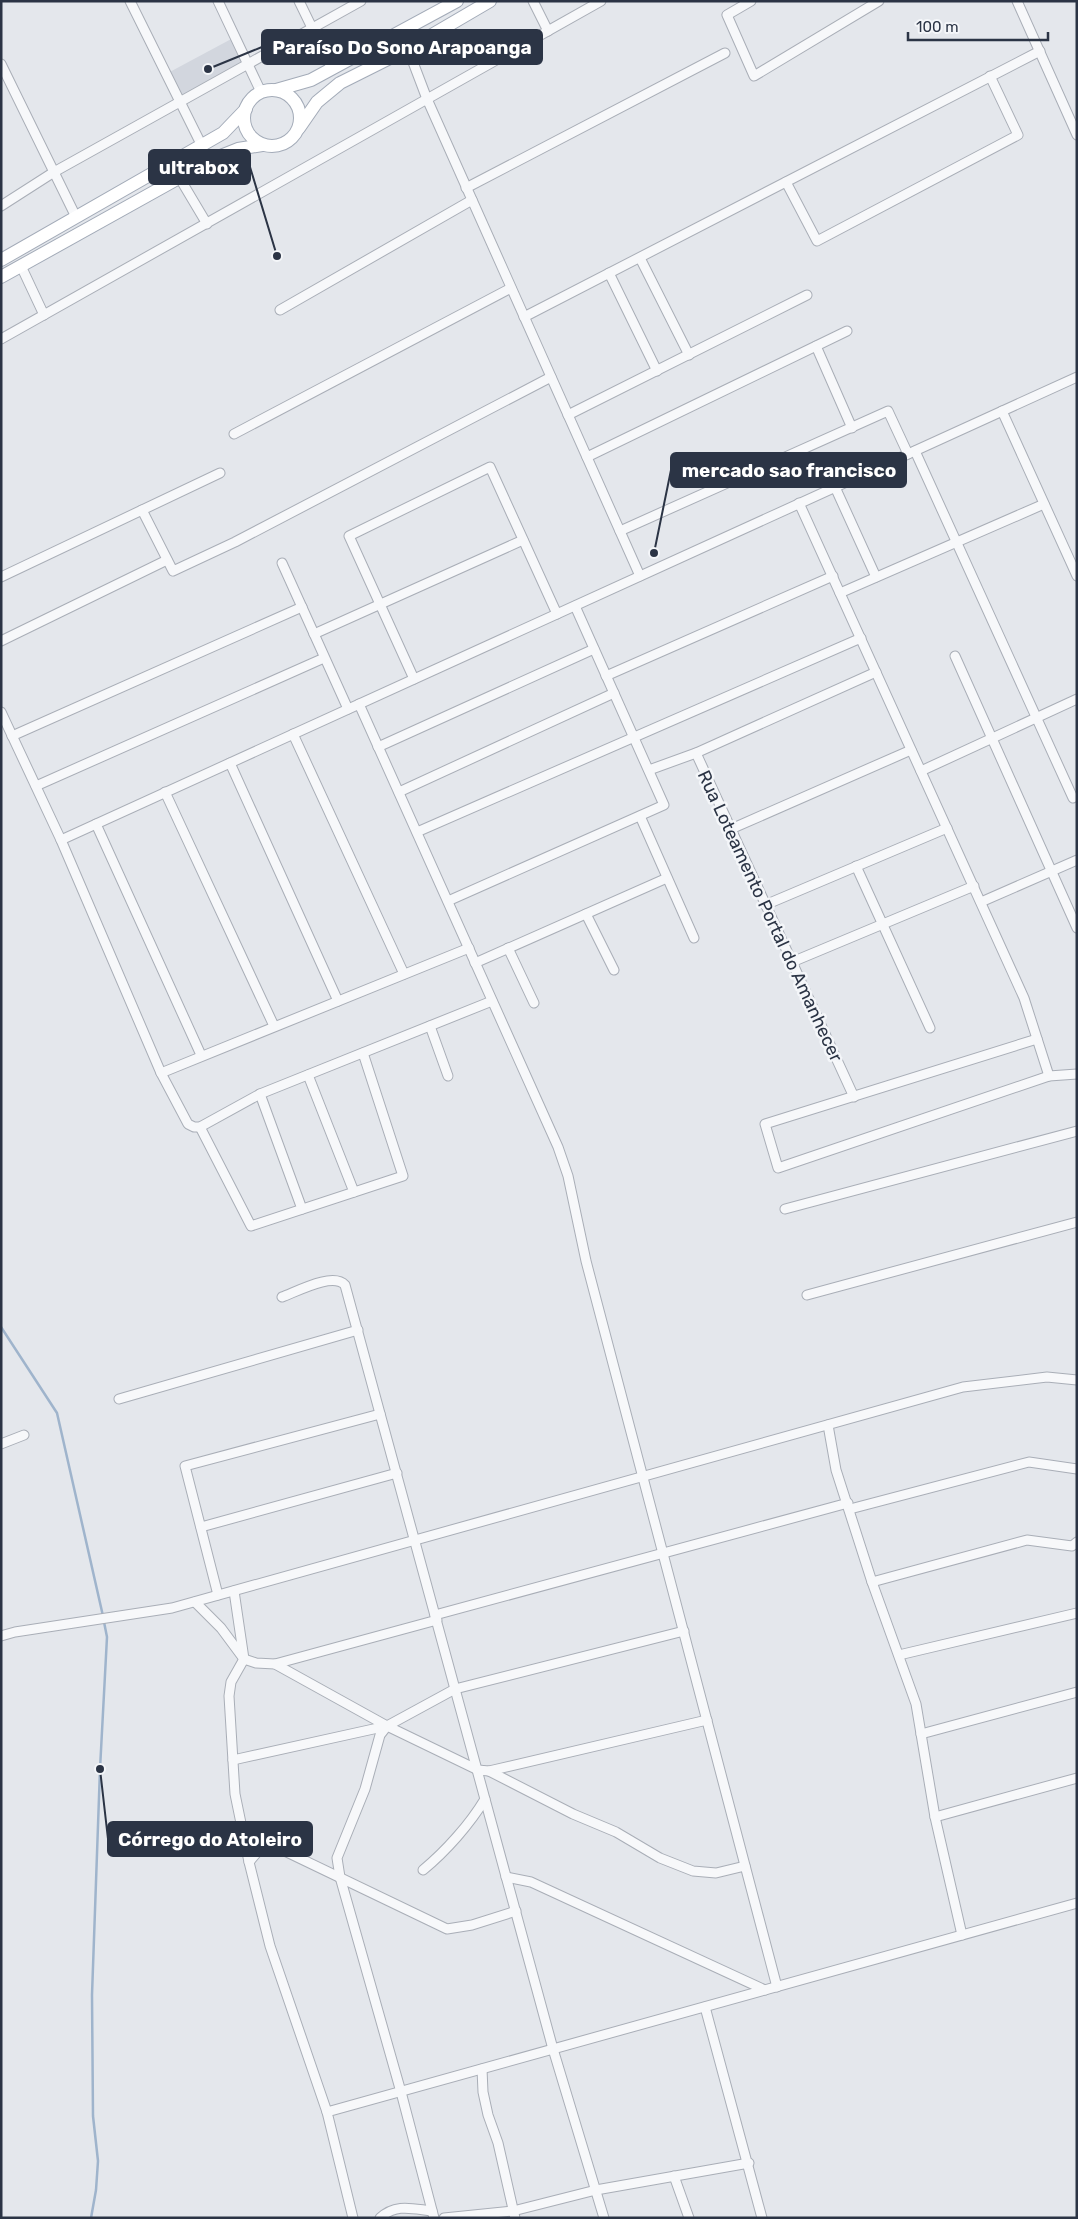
<svg xmlns="http://www.w3.org/2000/svg" width="1078" height="2219" font-family="Rubik,sans-serif">
<rect width="100%" height="100%" fill="#e4e7ec"/>
<polygon fill="#d2d6de" points="235,37 249,64 183,101 166,74"/>
<g fill="none" stroke-linecap="round" stroke-linejoin="round">
<g stroke="#9fb4cc" stroke-width="2.5">
<polyline points="1,1327 57,1413 103,1616"/>
<polyline points="91,2218 96,2190 98,2161 93,2116 92,1995 100,1769 107,1637 104,1622"/>
</g>
<defs>
<g id="minor">
<polyline points="130,1 202,146"/>
<polyline points="218,1 261,92"/>
<polyline points="299,1 332,69"/>
<polyline points="533,1 548,31"/>
<polyline points="751,1 727,15 754,76 879,1"/>
<polyline points="1017,1 1077,135"/>
<polyline points="408,49 427,99 640,576"/>
<polyline points="1,64 76,217"/>
<polyline points="179,177 207,224"/>
<polyline points="786,182 817,241 1018,135 990,76"/>
<polyline points="466,188 725,53"/>
<polyline points="1,206 54,172 361,1"/>
<polyline points="640,258 689,355"/>
<polyline points="21,266 44,315"/>
<polyline points="609,273 657,371"/>
<polyline points="280,310 472,200"/>
<polyline points="524,317 1040,51"/>
<polyline points="1,339 601,1"/>
<polyline points="816,346 852,428"/>
<polyline points="1002,411 1077,576"/>
<polyline points="568,415 807,295"/>
<polyline points="234,434 511,288"/>
<polyline points="915,451 1073,798"/>
<polyline points="587,457 847,331"/>
<polyline points="835,487 876,577"/>
<polyline points="799,503 1024,998 1049,1076"/>
<polyline points="142,510 173,571 235,542 551,377"/>
<polyline points="620,531 888,411 908,454"/>
<polyline points="282,563 348,709"/>
<polyline points="1,577 220,473"/>
<polyline points="840,593 1044,504"/>
<polyline points="314,634 523,540"/>
<polyline points="1,641 167,560"/>
<polyline points="955,656 1077,928"/>
<polyline points="606,676 833,576"/>
<polyline points="414,679 349,536 490,467 557,614"/>
<polyline points="359,704 558,1147 568,1176 586,1261 777,1987"/>
<polyline points="1,712 61,840 161,1073 188,1124 194,1127 200,1127 260,1094 492,1001"/>
<polyline points="293,734 404,974"/>
<polyline points="12,736 302,607"/>
<polyline points="378,747 594,649"/>
<polyline points="696,753 854,1097"/>
<polyline points="230,763 338,1001"/>
<polyline points="649,770 696,753 876,672"/>
<polyline points="921,771 1077,699"/>
<polyline points="36,786 324,658"/>
<polyline points="165,792 274,1026"/>
<polyline points="399,792 614,693"/>
<polyline points="640,816 694,938"/>
<polyline points="96,824 201,1055"/>
<polyline points="731,829 911,750"/>
<polyline points="417,832 861,638"/>
<polyline points="61,840 1077,377"/>
<polyline points="856,866 930,1028"/>
<polyline points="448,901 664,805 575,606"/>
<polyline points="981,902 1077,860"/>
<polyline points="765,905 947,828"/>
<polyline points="586,914 614,970"/>
<polyline points="508,948 534,1003"/>
<polyline points="792,962 974,886"/>
<polyline points="475,963 667,878"/>
<polyline points="430,1026 448,1076"/>
<polyline points="1037,1039 765,1124 778,1168 1049,1076 1077,1074"/>
<polyline points="161,1073 469,948"/>
<polyline points="308,1075 354,1192"/>
<polyline points="260,1094 302,1209"/>
<polyline points="200,1127 251,1226 403,1176 363,1053"/>
<polyline points="785,1209 1077,1131"/>
<polyline points="807,1295 1077,1222"/>
<path d="M282,1297C298,1291 333,1272 345,1285L553,2049L604,2218"/>
<polyline points="119,1399 358,1330"/>
<polyline points="828,1425 836,1470 872,1582 916,1704 935,1817 962,1935"/>
<polyline points="1,1444 24,1435"/>
<polyline points="850,1509 1029,1462 1077,1469"/>
<polyline points="201,1527 397,1473"/>
<polyline points="872,1582 1027,1540 1072,1546 1077,1542"/>
<polyline points="234,1591 244,1659 231,1682 229,1696 235,1794 249,1862 270,1946 327,2112"/>
<polyline points="218,1595 185,1466 380,1414"/>
<polyline points="195,1602 221,1628 244,1659 256,1663 275,1664 387,1726 478,1770 489,1771 707,1720"/>
<polyline points="435,1615 848,1503"/>
<polyline points="1,1636 15,1632 172,1608 963,1387 1047,1377 1077,1380"/>
<polyline points="899,1655 1077,1613"/>
<polyline points="275,1664 437,1620"/>
<polyline points="921,1734 1077,1692"/>
<polyline points="233,1760 387,1726"/>
<polyline points="489,1771 573,1814 616,1832 660,1858 693,1871 716,1873 745,1866"/>
<polyline points="935,1817 1077,1778"/>
<polyline points="243,1831 447,1929 472,1925 516,1911"/>
<polyline points="249,1862 265,1843"/>
<path d="M423,1870C446,1851 470,1824 485,1799"/>
<polyline points="506,1877 531,1882 765,1990"/>
<polyline points="705,2007 762,2218"/>
<polyline points="482,2069 483,2092 488,2115 498,2143 515,2218"/>
<polyline points="674,2176 689,2218"/>
<polyline points="353,2218 327,2112 1077,1903"/>
<path d="M380,2218C396,2203 413,2209 432,2211"/>
<polyline points="434,2218 401,2092 340,1877 337,1858 365,1789 380,1735 387,1726 455,1689 684,1631"/>
<polyline points="444,2218 513,2211 596,2190 749,2163"/>
</g>
<g id="primary">
<polyline points="276,90 311,80 457,1"/>
<circle cx="272" cy="118" r="28"/>
<polyline points="299,128 317,102 340,83 408,49 490,1"/>
<polyline points="1,260 223,133 246,109"/>
<polyline points="1,277 213,159 238,149 262,145"/>
</g>
</defs>
<use href="#minor" stroke="#a9aeb7" stroke-width="11"/>
<use href="#primary" stroke="#a3abb8" stroke-width="14"/>
<use href="#minor" stroke="#f7f8fa" stroke-width="9"/>
<use href="#primary" stroke="#fff" stroke-width="12"/>
</g>
<g text-anchor="middle" dominant-baseline="central" stroke-width="5" stroke-linejoin="round" paint-order="stroke">
<g font-size="18" fill="#2b3445" stroke="#f4f6f9">
<text transform="translate(770 916) rotate(65)">Rua Loteamento Portal do Amanhecer</text>
</g>
</g>
<path fill="none" stroke="#2b3445" stroke-width="2" d="M208 69L262 47M277 256L250 167M654 553L671 470M100 1769L108 1839"/>
<g fill="#2b3445" stroke="#f4f6f9" stroke-width="2">
<circle cx="208" cy="69" r="5"/>
<circle cx="277" cy="256" r="5"/>
<circle cx="654" cy="553" r="5"/>
<circle cx="100" cy="1769" r="5"/>
</g>
<g fill="#2b3445" stroke="#2b3445" stroke-width="2">
<rect x="262" y="30" width="280" height="34" rx="5"/>
<rect x="149" y="150" width="101" height="34" rx="5"/>
<rect x="671" y="453" width="235" height="34" rx="5"/>
<rect x="108" y="1822" width="204" height="34" rx="5"/>
</g>
<g font-size="19" text-anchor="middle" font-weight="bold" fill="#fff">
<text x="402" y="54">Paraíso Do Sono Arapoanga</text>
<text x="199" y="174">ultrabox</text>
<text x="789" y="477">mercado sao francisco</text>
<text x="210" y="1846">Córrego do Atoleiro</text>
</g>
<rect width="1078" height="2219" fill="none" stroke="#2b3445" stroke-width="5"/>
<path d="M908 32v8h140v-8" fill="none" stroke="#2b3445" stroke-width="2.5"/>
<text x="916" y="32" font-size="15" fill="#2b3445" stroke="#f4f6f9" stroke-width="4" paint-order="stroke">100 m</text>
</svg>
